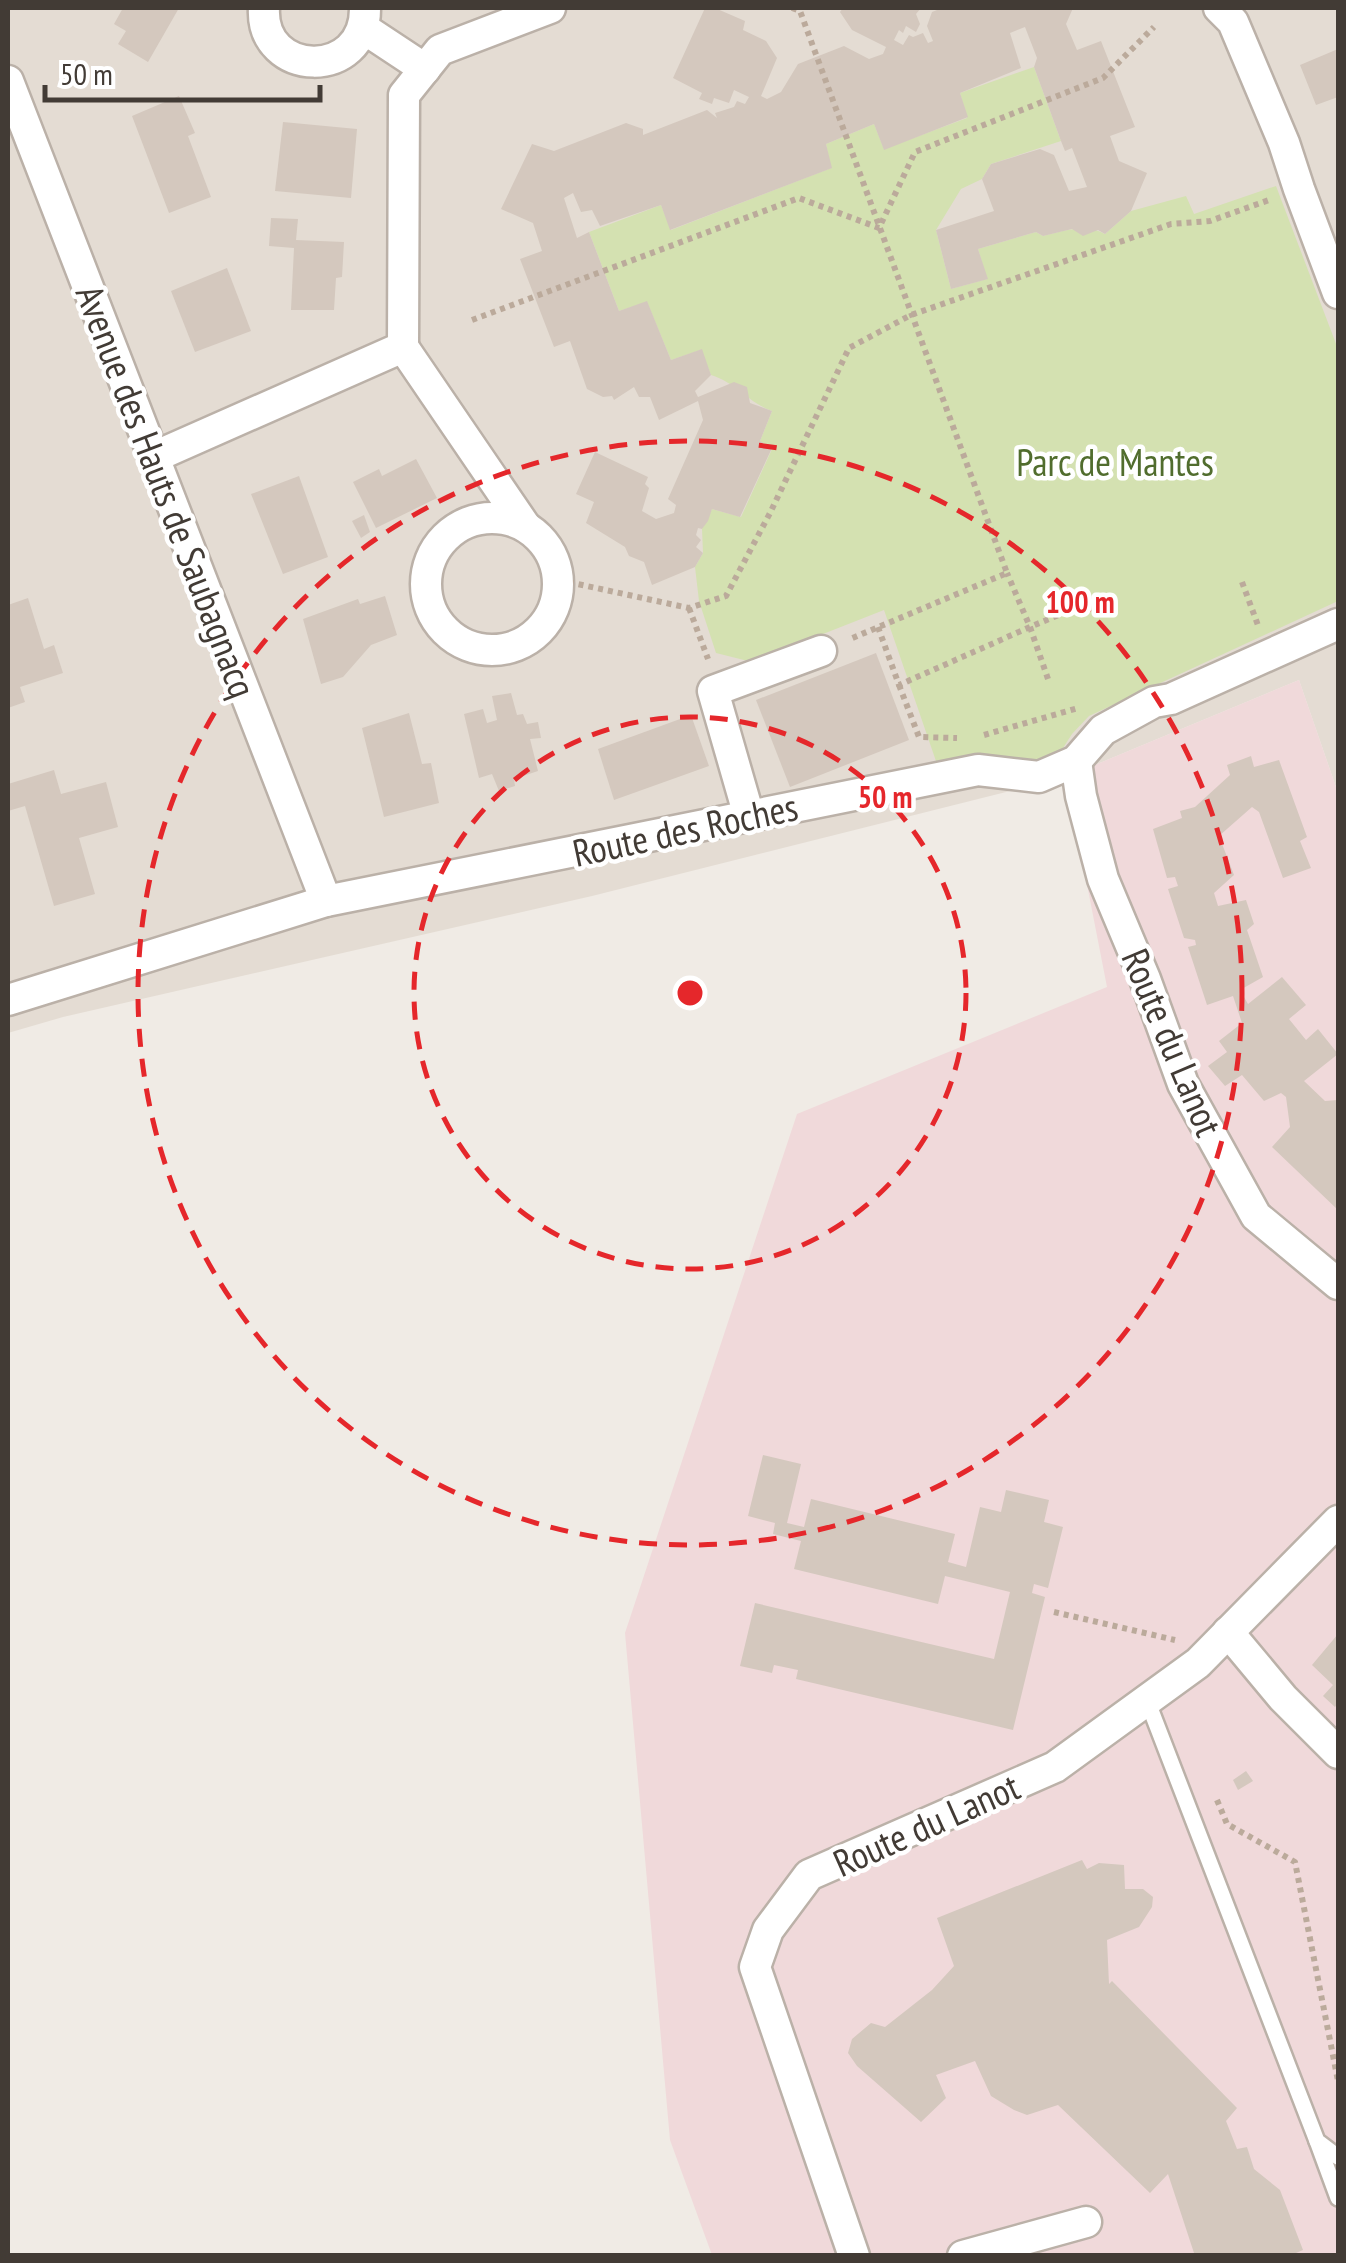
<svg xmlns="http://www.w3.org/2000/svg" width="1346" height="2263" font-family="'PT Sans Narrow',sans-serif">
<rect width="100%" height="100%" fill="#f0ebe5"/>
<polygon fill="#e4dcd3" points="8,8 1338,8 1338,793 1299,680 1066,777 592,896 63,1017 8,1033"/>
<polygon fill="#f0d9da" points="1299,680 1338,793 1338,2255 712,2255 670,2140 625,1633 797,1114 1107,987 1066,777"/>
<path fill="#d4e1b1" d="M1034,67L1061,141L991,164L982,179L961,189L936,230L951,289L987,279L978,249L1036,232L1043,236C1063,231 1086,223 1105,234L1131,211L1186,196L1194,214L1276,186L1338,349V601L1089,716L1072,734L1056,759L1034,765L937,764L884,610L752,662L716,653L699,601L695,567L703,553L702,529L712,509L741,517L772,449L760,441L772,411C746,401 738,384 711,375L701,350L671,360L647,302L619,311L589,232L661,205L671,230L831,168L826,144L874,124L884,149L967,118L960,93Z"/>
<g fill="#d4c8be">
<polygon points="123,8 179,8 148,62 118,44 126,31 114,24"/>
<polygon points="705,8 715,8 745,21 743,30 766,41 777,58 761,96 767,99 781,92 798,64 844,46 869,59 883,54 886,47 852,30 840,12 843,8 921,8 916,14 920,24 916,32 906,26 903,33 899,30 894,40 903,45 909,35 913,37 923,33 928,43 933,41 927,26 932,12 942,8 1073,8 1066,24 1077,50 1101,41 1135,127 1110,136 1119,161 1147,173 1131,211 1105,234 1098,230 1083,236 1072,229 1043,236 1036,232 978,249 988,279 951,289 936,230 994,211 982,179 991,164 1040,149 1054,155 1069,191 1087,187 1072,148 1065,151 1061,141 1034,67 1037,58 1025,27 1010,33 1021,68 960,93 968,117 884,150 874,124 826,144 832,168 670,230 661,205 600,226 592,210 581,212 573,193 564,198 577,238 589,232 619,311 647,301 671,360 702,349 711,375 695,391 698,397 734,382 747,387 750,403 772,411 760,441 772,448 740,517 712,509 708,521 702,529 698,528 696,535 701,540 696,547 703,553 695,567 652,585 644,562 629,556 625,547 586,523 594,502 576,494 595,452 648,477 645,484 649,488 642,511 656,519 674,513 676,505 668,499 703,420 698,401 659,420 650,397 639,397 634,387 614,400 612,396 603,397 587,389 570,341 554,347 520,259 542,251 533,223 501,209 532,144 554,151 626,123 643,129 643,135 707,110 717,118 715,113 734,107 737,101 745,104 749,97 734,90 729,103 714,98 712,104 699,99 702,93 673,78"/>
<polygon points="1338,49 1338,97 1316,105 1300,65"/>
<polygon points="179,96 195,133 188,136 211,197 169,213 132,116"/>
<polygon points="283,122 357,129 351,198 275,191"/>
<polygon points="271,218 298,219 296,240 344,242 342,277 336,278 334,310 291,310 294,248 269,246"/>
<polygon points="227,268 251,331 195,352 171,291"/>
<polygon points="416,459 437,498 376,528 353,482 379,469 382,476"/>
<polygon points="299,476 328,557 283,574 251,494"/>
<polygon points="364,515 370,532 361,538 352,521"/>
<polygon points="385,596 397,635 371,645 343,677 321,684 303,619 358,599 360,604"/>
<polygon points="28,598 44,649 54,645 63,673 20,687 25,702 8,708 8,605"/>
<polygon points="876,653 909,740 790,787 756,700"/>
<polygon points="511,693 517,715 523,714 527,724 538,722 541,738 530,739 538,771 514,779 515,786 499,791 492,774 479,778 464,714 483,709 487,723 497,720 492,696"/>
<polygon points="409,713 422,764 431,763 439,803 384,817 362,728"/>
<polygon points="691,715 709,766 614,800 598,749"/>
<polygon points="1251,756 1254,767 1279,760 1307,837 1300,841 1311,868 1283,878 1259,812 1252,807 1219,836 1234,875 1214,893 1218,906 1246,900 1254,924 1247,930 1263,977 1240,990 1248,1004 1282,977 1306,1005 1289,1019 1306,1040 1318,1029 1338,1054 1304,1081 1325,1101 1338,1100 1338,1210 1272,1147 1290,1127 1286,1097 1281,1093 1264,1101 1242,1075 1225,1086 1208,1066 1227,1052 1219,1041 1242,1023 1233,996 1207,1005 1188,947 1196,945 1195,940 1184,938 1168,889 1178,886 1175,877 1167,878 1153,829 1182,818 1180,811 1195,807 1230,775 1227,765"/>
<polygon points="54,770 61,794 106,782 118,827 79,838 95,894 54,906 25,806 8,811 8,784"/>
<polygon points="763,1455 801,1464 787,1523 804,1527 811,1499 955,1534 948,1562 966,1567 980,1507 1001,1512 1006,1490 1049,1500 1044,1522 1063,1527 1048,1588 1034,1584 1032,1593 1045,1597 1013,1730 796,1679 798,1670 774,1665 772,1673 740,1666 755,1603 994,1659 1010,1592 945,1576 938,1604 794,1569 801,1541 773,1534 775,1523 748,1516"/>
<polygon points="1338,1634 1338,1703 1335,1707 1323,1696 1333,1685 1312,1665"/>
<polygon points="1246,1771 1253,1781 1238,1790 1233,1780"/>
<polygon points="1082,1860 1087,1869 1099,1863 1124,1865 1125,1889 1143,1889 1153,1897 1152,1907 1139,1927 1107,1940 1109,1984 1112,1981 1237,2108 1226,2121 1237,2149 1247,2147 1254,2169 1280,2190 1303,2250 1289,2256 1195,2256 1168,2174 1150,2193 1058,2105 1027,2115 1014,2110 991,2096 975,2061 936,2075 946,2098 921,2122 857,2066 848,2053 852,2039 871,2023 885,2027 932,1990 954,1966 937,1918"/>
</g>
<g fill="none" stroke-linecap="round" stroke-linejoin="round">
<defs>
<g id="service">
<polyline points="1147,1700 1317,2141 1338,2157"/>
<polyline points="1317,2141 1338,2198"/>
</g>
<g id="minor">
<path d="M264,8C260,78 366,81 365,8"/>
<polyline points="1219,8 1233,22 1284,143 1299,189 1338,293"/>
<polyline points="363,28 425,69"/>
<polyline points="8,81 326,901"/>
<polyline points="403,347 525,526"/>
<polyline points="154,457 403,347 404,95 440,50 550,8"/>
<circle cx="492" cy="584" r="66"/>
<polyline points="1076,761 1081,796 1103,879 1145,979 1183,1084 1256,1216 1338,1284"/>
<polyline points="749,816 713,691 821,651"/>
<polyline points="8,1000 326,901 978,770 1039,777 1076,761 1103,730 1154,702 1171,699 1338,624"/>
<polyline points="1228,1632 1283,1698 1338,1753"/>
<polyline points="854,2256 755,1967 768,1930 809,1875 1055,1767 1198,1663 1338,1521"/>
<polyline points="963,2256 1086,2222"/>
</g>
</defs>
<use href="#service" stroke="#bbb1a8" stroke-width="20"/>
<use href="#minor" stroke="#bbb1a8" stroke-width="35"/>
<g stroke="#bbaa9b" stroke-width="6" stroke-dasharray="5 5" stroke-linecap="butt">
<polyline points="792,8 800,11 1007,573 850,639"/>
<polyline points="472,320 799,198 879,228 915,152 1103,78 1154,27"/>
<polyline points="559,580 689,608 726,596 770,513 849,348 911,315 1171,224 1210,221 1269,200"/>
<polyline points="1242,582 1259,628"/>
<polyline points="689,608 708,659"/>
<polyline points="878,627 899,685 1030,627 1007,573"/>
<polyline points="1048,679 1030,627 1106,595"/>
<polyline points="899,685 919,737 957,738"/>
<polyline points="984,735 1078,708"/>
<polyline points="1054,1612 1175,1640"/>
<polyline points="1217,1800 1227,1824 1295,1862 1338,2081"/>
</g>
<use href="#service" stroke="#fff" stroke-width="15"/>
<use href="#minor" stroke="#fff" stroke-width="30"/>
</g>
<g fill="none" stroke="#e5272b" stroke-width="5" stroke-dasharray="18 12">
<circle cx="690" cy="993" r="276"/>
<circle cx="690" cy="993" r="552"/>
</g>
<g text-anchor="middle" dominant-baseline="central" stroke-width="9" stroke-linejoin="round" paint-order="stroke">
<g font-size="38" fill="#516d2e" stroke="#fff">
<text x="1115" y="461">Parc de Mantes</text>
</g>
<g font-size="38" fill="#423b35" stroke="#fff">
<text transform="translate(167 491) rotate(69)">Avenue des Hauts de Saubagnacq</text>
<text transform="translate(685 829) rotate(-12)">Route des Roches</text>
<text transform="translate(1173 1042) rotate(67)">Route du Lanot</text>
<text transform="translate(926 1824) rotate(-24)">Route du Lanot</text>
</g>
</g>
<circle cx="690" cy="993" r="15" fill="#e5272b" stroke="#fff" stroke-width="5"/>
<g font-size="30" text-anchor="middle" font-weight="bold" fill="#e5272b" stroke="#fff" stroke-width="9" stroke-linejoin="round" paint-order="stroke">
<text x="1080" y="613">100 m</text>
<text x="885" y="808">50 m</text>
</g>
<rect width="1346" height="2263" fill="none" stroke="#423b35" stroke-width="20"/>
<path d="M45 85v15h275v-15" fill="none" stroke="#423b35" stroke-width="5"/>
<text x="60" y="85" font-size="30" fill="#423b35" stroke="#ffffff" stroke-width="8" paint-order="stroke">50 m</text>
</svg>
